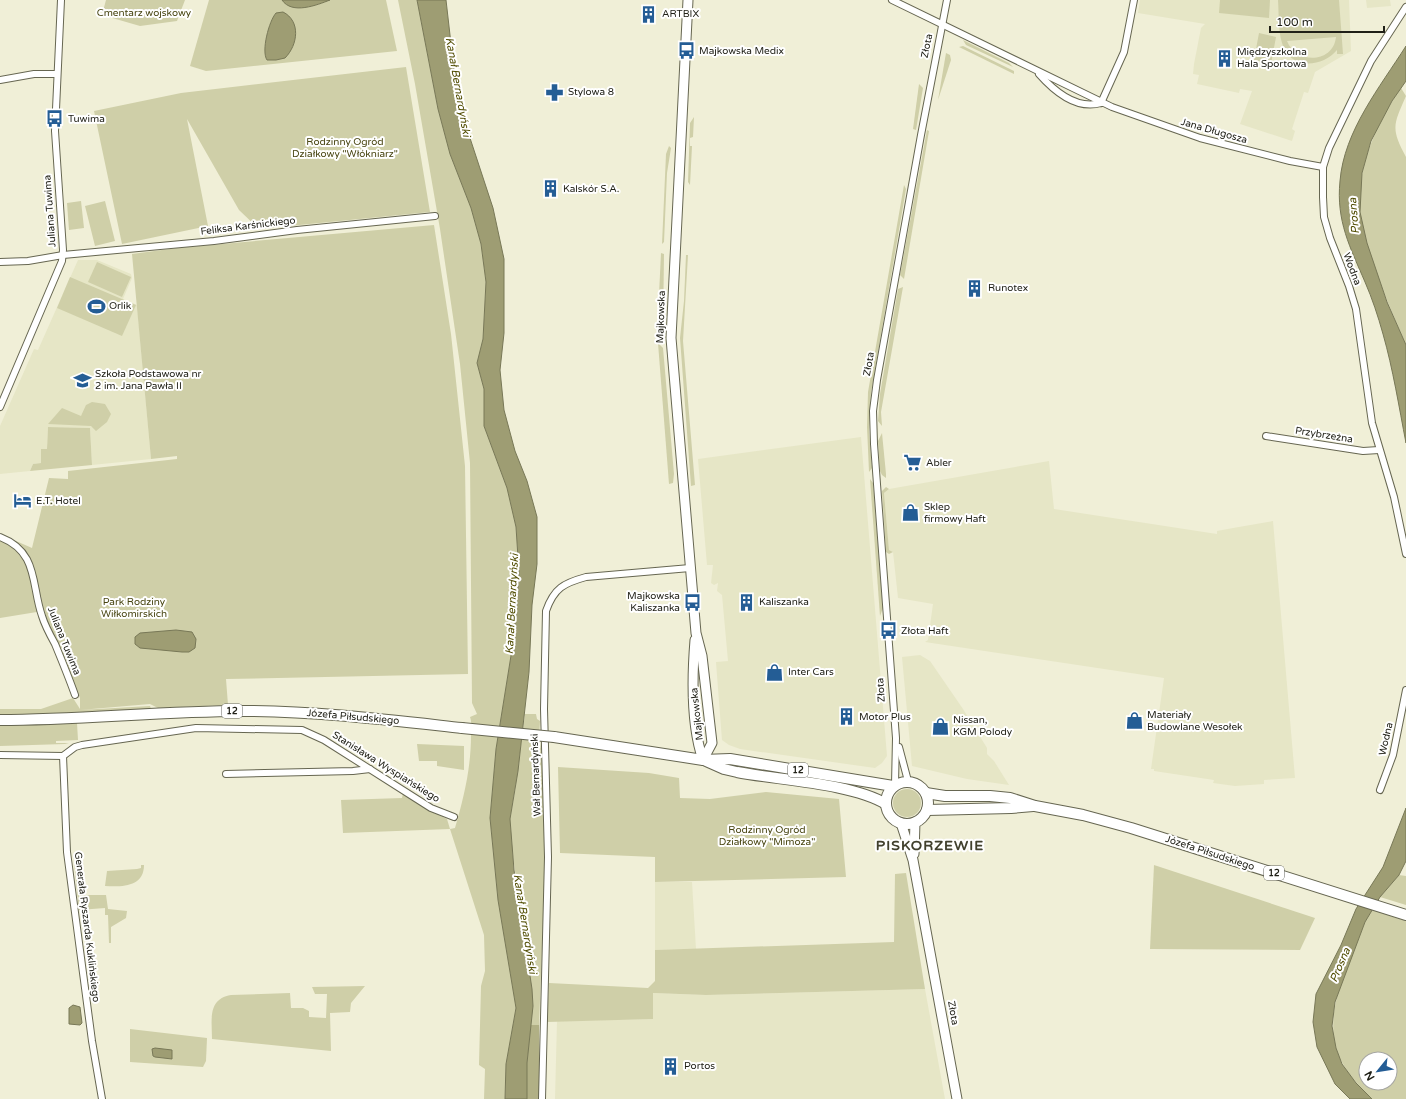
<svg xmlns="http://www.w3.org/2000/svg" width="1406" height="1099" font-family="'Varela Round',sans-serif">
<rect width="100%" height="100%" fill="#f0efd7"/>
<g fill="#e6e6c6">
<polygon points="1140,0 1349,0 1351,51 1315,72 1308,93 1304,92 1292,129 1295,131 1292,141 1240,124 1252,91 1240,89 1239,93 1197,84 1199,75 1193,74 1194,64 1201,28 1205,24 1138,13"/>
<polygon points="1366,0 1390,0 1391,6 1367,8"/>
<polygon points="78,260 97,260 131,274 132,278 123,299 137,305 151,459 92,465 90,428 48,427 47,449 41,463 33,464 30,471 0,474 0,426 34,349 38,350"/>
<polygon points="861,437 887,756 882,763 875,768 740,749 729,745 722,740 716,662 728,661 722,595 717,591 718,583 714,585 711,583 713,565 707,565 698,459"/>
<polygon points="1049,461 1054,509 1217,534 1217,531 1233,528 1273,521 1295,778 1264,780 1264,784 1235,786 1213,783 1214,780 1154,771 1154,769 1151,769 1164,678 925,642 928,640 933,604 898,598 893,552 889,550 884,493 889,489"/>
<polygon points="920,655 930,661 963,709 987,748 987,754 994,761 1009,785 967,779 912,766 902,657"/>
<polygon points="655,882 692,882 696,949 655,950"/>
<polygon points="925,989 945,1099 555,1099 557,1021 653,1019 652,993 706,995"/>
</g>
<g fill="#cfcfa8" fill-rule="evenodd">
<polygon points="106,0 185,0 177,21 140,26 102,15"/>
<polygon points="209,0 386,0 397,51 206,71 190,66"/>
<path d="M398,0H417L438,109L450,154L471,208L481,244L486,282L483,339L477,363L484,389V426L507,488L516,527L519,573L514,637L496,749L490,818L498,900L516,1008L506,1064L505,1099H484L485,1069L479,1065L481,986L485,971L484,935L450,829L343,833L341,800L402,798L403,793L429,810L447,819L450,829L455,828C464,797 471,768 471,735C471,729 472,722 470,717L477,714L472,703L470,463L460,364L440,229L415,84Z"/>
<polygon points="1220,0 1270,0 1269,18 1219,13"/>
<path d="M1278,0H1339L1343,54H1337V50C1322,68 1289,70 1282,43C1278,30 1279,14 1278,0ZM1336,37C1333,64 1296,64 1287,41Z"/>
<polygon points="1259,33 1276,37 1271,64 1254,60"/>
<polygon points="963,40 1009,63 1013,67 966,45"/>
<polygon points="963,46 1014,71 1014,74 959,47"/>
<polygon points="946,53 950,55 951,60 938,100"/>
<polygon points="406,67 430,212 259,229 239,210 187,119 208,226 122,244 94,111 181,93"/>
<polygon points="919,84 923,88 916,130 913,129"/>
<path d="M1401,88L1406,96C1394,124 1390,128 1406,157V345C1389,304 1366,257 1360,213C1355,172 1377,121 1401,88Z"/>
<polygon points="694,117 693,137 690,138 690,146 692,146 690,185 688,182 690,123"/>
<polygon points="927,130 929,131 904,279 900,275"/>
<polygon points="669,146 671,148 667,173 664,242 662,244 666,154"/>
<polygon points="904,185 906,189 871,393 869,431 872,468 869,472 867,427 868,392"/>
<polygon points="81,201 84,228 69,230 67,203"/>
<polygon points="105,201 115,241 95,246 85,206"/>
<polygon points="434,225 451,334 465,466 468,674 226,679 228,705 158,708 150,704 80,710 150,706 152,711 53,716 0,715 0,709 41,709 73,698 80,709 80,698 43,611 0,618 0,534 32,548 49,478 68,479 68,471 177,459 177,456 151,459 132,254 177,248"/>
<polygon points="661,253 664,254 663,330 660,335 657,337"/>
<polygon points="686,255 688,255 683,341 695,485 691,486 680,338 684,301"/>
<polygon points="97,262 131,277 122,297 88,282"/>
<polygon points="70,277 136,305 122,336 57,308"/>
<polygon points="903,287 881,412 882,426 878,421 880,394 898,289"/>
<polygon points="658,343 663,348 674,474 673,483 669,484"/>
<polygon points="92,402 105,404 111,414 107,422 96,431 91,426 48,424 62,408 81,416 86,405"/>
<polygon points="48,427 90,428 92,465 30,471 33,464 41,463 41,449 47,449"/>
<polygon points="882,433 886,474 886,478 882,475 880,471 878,441"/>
<polygon points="870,479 873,483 883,608 880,616"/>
<polygon points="886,487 889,489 884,493 889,550 893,552 889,554 886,552 882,491"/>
<polygon points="525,714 536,714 537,719 540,721 539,738 543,759 545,869 539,1025 529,1025 533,1006 511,841 510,819 515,791"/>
<polygon points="77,723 78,740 56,741 56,743 69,743 65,744 0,746 0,724"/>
<polygon points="417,744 464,746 464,770 437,766 437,761 419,761"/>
<polygon points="558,767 649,773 679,778 680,798 710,799 766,792 839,799 846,877 655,882 655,857 560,853"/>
<circle cx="907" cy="803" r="14"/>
<polygon points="74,863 83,895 106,895 108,909 127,911 126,918 111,927 111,943 109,943 108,915 105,915 105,908 79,910"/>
<path d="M141,865H144C144,887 122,887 105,886L107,871L137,869L141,868Z"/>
<polygon points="1154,865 1315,918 1300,950 1150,949"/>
<polygon points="906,873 925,989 706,995 653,993 653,1019 547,1022 549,983 648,988 655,981 655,950 894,942 895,874"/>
<polygon points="1399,875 1406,876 1406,905 1380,897"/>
<path d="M1372,910L1406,921V1099H1372C1361,1088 1350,1077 1343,1064C1317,1020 1349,965 1365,922ZM1366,1059H1390V1083H1366Z"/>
<path d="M365,986L351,1003L350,1012L330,1013L331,1051L212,1039C212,1021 207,999 231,995L290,993L291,1008H303L309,1011V1017L326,1018L327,994H315L312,987Z"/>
<polygon points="130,1029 207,1038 206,1061 203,1067 130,1062"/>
</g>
<polygon fill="#b1b085" points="529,1025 539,1025 539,1099 527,1099 527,1063"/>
<g fill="#9e9d73" stroke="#787857">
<path d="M282,0H330C317,5 292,15 282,0Z"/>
<polygon points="417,0 446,0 455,79 468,132 493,208 504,259 504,333 500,370 504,410 515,451 527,481 537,517 537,564 532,605 529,672 518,771 510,819 514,870 532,989 533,1006 527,1063 527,1099 505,1099 506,1064 516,1008 498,900 490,818 496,749 514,637 519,573 516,527 507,488 484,426 484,389 477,363 483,339 486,282 481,244 471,208 450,154 438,109"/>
<path d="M283,12C301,21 298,45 285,58L276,60H267C261,51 269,21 276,13Z"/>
<path d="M1406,46V81L1392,101L1371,141L1362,173L1360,212L1367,243L1387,302L1406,345V443C1399,407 1393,369 1383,334C1378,316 1372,298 1365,282C1350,247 1336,221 1340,181C1344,131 1380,87 1406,46Z"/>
<polygon points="176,630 192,632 196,639 195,648 189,652 182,652 140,648 135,644 135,637 140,633"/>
<polygon points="1406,808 1406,861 1399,875 1380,897 1365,922 1335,1002 1332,1026 1336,1048 1342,1064 1356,1083 1372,1099 1350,1099 1335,1084 1317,1047 1313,1022 1316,994 1341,945 1356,909 1383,867"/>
<polygon points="73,1005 80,1007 82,1023 80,1025 69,1024 69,1008"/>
<polygon points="155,1048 172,1050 172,1059 155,1057 153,1056 152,1049"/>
</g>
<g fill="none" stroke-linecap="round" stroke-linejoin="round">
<defs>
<g id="street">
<polyline points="892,0 1112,107 1200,138 1290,161 1323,167"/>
<polyline points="1406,7 1371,61 1329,148 1323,167 1323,197 1324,217 1330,238 1349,286 1356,309 1372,423 1394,497 1406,554"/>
<path d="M1039,74C1054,91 1077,110 1101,103"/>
<polyline points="0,80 34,74 57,74"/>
<polyline points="1101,103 1124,52 1134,0"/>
<polyline points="0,262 28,261 63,255 214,241 297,230 435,216"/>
<polyline points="0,407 62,261 63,250 55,131 61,0"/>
<polyline points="1266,436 1363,451 1379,450"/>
<path d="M0,537C39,552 31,585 42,616C45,626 50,635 55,644C62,661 69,678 75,695"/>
<polyline points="899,747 908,781"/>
<polyline points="0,755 63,756 75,747 82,745 196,728 302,730 324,740 431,808 454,817"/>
<polyline points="63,756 67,852 92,1041 102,1099"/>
<polyline points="226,774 353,771 370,769"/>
<polyline points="895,785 896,738 874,444 873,411 877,380 921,135 947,0"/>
<polyline points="1380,790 1393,755 1406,690"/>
<path d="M542,1099L548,857L544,709L546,611C554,588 564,583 586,577L690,568"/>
</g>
<g id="secondary">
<polyline points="688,0 671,338 696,633 702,656 712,743 703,760"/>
<path d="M695,640C692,677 691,725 703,760"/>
<polyline points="901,823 913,860 957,1099"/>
<polyline points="914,854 915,822"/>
</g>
<g id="primary">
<path d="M0,720C81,720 161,711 242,711C316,711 389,720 462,728"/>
<polyline points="554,737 703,760 730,759 893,786"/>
<path d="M706,761L724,769L737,772C778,780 851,783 886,804"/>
<circle cx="907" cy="803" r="21"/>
<polyline points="926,793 945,796 990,796 1010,798 1035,806 1083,815 1131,828 1406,915"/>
<polyline points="927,810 1011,808 1033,806"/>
</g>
</defs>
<use href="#street" stroke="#666651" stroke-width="8"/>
<use href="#secondary" stroke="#666651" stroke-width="11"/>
<use href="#primary" stroke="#666651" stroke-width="12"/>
<use href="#street" stroke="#fff" stroke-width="6"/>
<use href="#secondary" stroke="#fff" stroke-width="9"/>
<use href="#primary" stroke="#fff" stroke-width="10"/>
<defs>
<polyline id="primary-bridge" points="462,728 554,737"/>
</defs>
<use href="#primary-bridge" stroke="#666651" stroke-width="12" stroke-linecap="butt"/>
<use href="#primary-bridge" stroke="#fff" stroke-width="10"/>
</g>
<defs>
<symbol id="building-bare" viewBox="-9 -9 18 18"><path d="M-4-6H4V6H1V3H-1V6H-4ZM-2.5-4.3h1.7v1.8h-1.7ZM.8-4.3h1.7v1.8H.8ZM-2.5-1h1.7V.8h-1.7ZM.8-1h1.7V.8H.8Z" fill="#245d95" stroke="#fff" stroke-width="2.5" paint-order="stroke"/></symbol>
<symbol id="bus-bare" viewBox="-9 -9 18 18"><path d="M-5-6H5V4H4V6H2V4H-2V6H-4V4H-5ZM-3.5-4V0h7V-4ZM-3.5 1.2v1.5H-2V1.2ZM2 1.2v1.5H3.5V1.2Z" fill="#245d95" stroke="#fff" stroke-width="2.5" paint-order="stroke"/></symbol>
<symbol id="pharmacy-bare" viewBox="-9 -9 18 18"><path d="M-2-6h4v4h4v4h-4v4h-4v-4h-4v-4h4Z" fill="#245d95" stroke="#fff" stroke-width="2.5" paint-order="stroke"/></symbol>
<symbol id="stadium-bare" viewBox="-9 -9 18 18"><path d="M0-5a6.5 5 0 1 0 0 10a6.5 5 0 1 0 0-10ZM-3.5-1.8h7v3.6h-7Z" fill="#245d95" stroke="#fff" stroke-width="2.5" paint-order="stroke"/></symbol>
<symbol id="school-bare" viewBox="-9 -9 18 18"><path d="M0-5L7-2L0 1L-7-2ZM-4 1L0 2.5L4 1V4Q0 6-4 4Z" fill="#245d95" stroke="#fff" stroke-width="2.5" paint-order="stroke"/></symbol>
<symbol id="supermarket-bare" viewBox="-9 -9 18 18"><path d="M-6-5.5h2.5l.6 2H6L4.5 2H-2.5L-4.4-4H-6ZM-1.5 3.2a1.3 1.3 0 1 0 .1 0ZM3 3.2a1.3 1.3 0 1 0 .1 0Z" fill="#245d95" stroke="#fff" stroke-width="2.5" paint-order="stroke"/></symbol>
<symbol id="hotel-bare" viewBox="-9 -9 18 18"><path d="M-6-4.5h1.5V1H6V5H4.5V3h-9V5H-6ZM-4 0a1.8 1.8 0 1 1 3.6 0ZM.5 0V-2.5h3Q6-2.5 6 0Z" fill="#245d95" stroke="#fff" stroke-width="2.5" paint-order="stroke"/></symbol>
<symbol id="shop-bare" viewBox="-9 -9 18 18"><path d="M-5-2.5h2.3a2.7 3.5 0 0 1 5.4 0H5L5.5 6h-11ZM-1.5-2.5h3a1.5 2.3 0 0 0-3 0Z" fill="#245d95" stroke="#fff" stroke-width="2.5" paint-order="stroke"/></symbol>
</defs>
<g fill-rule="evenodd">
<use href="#building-bare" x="636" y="2" width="25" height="25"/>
<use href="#bus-bare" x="674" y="38" width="25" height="25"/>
<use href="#building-bare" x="1212" y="46" width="25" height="25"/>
<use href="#pharmacy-bare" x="542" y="80" width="25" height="25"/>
<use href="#bus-bare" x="42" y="106" width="25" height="25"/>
<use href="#building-bare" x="538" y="176" width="25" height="25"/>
<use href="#building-bare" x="962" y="276" width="25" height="25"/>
<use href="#stadium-bare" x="84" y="294" width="25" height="25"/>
<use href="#school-bare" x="70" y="368" width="25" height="25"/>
<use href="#supermarket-bare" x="900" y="450" width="25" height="25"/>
<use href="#hotel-bare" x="10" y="488" width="25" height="25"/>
<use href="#shop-bare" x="898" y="500" width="25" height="25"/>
<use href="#bus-bare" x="680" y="590" width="25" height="25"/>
<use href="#building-bare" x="734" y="590" width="25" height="25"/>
<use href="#bus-bare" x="876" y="618" width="25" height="25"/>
<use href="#shop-bare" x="762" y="660" width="25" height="25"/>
<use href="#building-bare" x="834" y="704" width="25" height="25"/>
<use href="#shop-bare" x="1122" y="708" width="25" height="25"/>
<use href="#shop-bare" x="928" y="714" width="25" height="25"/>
<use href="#building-bare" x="658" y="1054" width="25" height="25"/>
</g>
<g text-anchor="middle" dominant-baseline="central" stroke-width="4" stroke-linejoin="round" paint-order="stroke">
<g fill="#fff" stroke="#63635d" stroke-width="1">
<rect x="222" y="704" width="20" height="14" rx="3"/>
<rect x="788" y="763" width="20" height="14" rx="3"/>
<rect x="1264" y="866" width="20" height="14" rx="3"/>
</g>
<g font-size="9" font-weight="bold" fill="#202017">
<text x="232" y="711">12</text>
<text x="798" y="770">12</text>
<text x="1274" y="873">12</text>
</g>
<g font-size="10" fill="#474410" stroke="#fff">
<text x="144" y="13">Cmentarz wojskowy</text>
<text x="345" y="142">Rodzinny Ogród<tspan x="345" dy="12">Działkowy "Włókniarz"</tspan></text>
<text x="134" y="602">Park Rodziny<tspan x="134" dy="12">Wiłkomirskich</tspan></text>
<text x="767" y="830">Rodzinny Ogród<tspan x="767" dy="12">Działkowy "Mimoza"</tspan></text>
</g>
<g font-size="10" fill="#202017" stroke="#fff" text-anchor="start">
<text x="662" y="14">ARTBIX</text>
<text x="699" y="51">Majkowska Medix</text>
<text x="1237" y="52">Międzyszkolna<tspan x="1237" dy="12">Hala Sportowa</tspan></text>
<text x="568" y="92">Stylowa 8</text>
<text x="68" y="119">Tuwima</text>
<text x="563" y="189">Kalskór S.A.</text>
<text x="988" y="288">Runotex</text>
<text x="109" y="306">Orlik</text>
<text x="95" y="374">Szkoła Podstawowa nr<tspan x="95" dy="12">2 im. Jana Pawła II</tspan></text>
<text x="926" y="463">Abler</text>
<text x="36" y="501">E.T. Hotel</text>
<text x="924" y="507">Sklep<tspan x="924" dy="12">firmowy Haft</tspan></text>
<text x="680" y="596" text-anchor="end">Majkowska<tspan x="680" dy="12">Kaliszanka</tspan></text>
<text x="759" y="602">Kaliszanka</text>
<text x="901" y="631">Złota Haft</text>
<text x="788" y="672">Inter Cars</text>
<text x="1147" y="715">Materiały<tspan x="1147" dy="12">Budowlane Wesołek</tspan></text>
<text x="859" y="717">Motor Plus</text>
<text x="953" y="720">Nissan,<tspan x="953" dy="12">KGM Polody</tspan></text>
<text x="684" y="1066">Portos</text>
</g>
<g font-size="10" fill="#202017" stroke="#fff">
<text transform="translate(927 46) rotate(-79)">Złota</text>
<text transform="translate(1214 131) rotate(16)">Jana Długosza</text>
<text transform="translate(50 211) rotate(-94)">Juliana Tuwima</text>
<text transform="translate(248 226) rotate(-7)">Feliksa Karśnickiego</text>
<text transform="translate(1352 269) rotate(69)">Wodna</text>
<text transform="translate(661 317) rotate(-88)">Majkowska</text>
<text transform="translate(869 364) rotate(-80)">Złota</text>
<text transform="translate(1324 435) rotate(9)">Przybrzeżna</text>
<text transform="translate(64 641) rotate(68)">Juliana Tuwima</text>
<text transform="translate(881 690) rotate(-94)">Złota</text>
<text transform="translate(697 714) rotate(-96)">Majkowska</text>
<text transform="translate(353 717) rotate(5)">Józefa Piłsudskiego</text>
<text transform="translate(1386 739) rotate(-77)">Wodna</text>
<text transform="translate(386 767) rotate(32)">Stanisława Wyspiańskiego</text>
<text transform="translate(536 775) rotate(-92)">Wał Bernardyński</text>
<text transform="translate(1210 853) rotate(18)">Józefa Piłsudskiego</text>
<text transform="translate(87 927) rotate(83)">Generała Ryszarda Kuklińskiego</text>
<text transform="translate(953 1013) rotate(80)">Złota</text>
</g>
<g font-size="11" font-style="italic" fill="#504c00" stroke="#fff">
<text transform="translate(458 87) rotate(80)">Kanał Bernardyński</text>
<text transform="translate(1354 216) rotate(-95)">Prosna</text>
<text transform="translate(512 604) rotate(-87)">Kanał Bernardyński</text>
<text transform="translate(525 924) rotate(81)">Kanał Bernardyński</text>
<text transform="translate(1340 965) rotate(-67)">Prosna</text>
</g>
<g font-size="14" font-weight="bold" letter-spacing="1" fill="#41402d" stroke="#fff">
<text x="930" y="845">PISKORZEWIE</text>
</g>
</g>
<g transform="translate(1378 1071) rotate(240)"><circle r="19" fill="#ffffff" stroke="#a6a6a2"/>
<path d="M0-3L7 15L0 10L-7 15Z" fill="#245d95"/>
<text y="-6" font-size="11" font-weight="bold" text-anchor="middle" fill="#202017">N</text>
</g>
<path d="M1270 26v6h114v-6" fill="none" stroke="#202017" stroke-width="2"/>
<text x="1276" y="26" font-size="12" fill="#202017" stroke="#ffffff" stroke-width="3" paint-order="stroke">100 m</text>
</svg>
